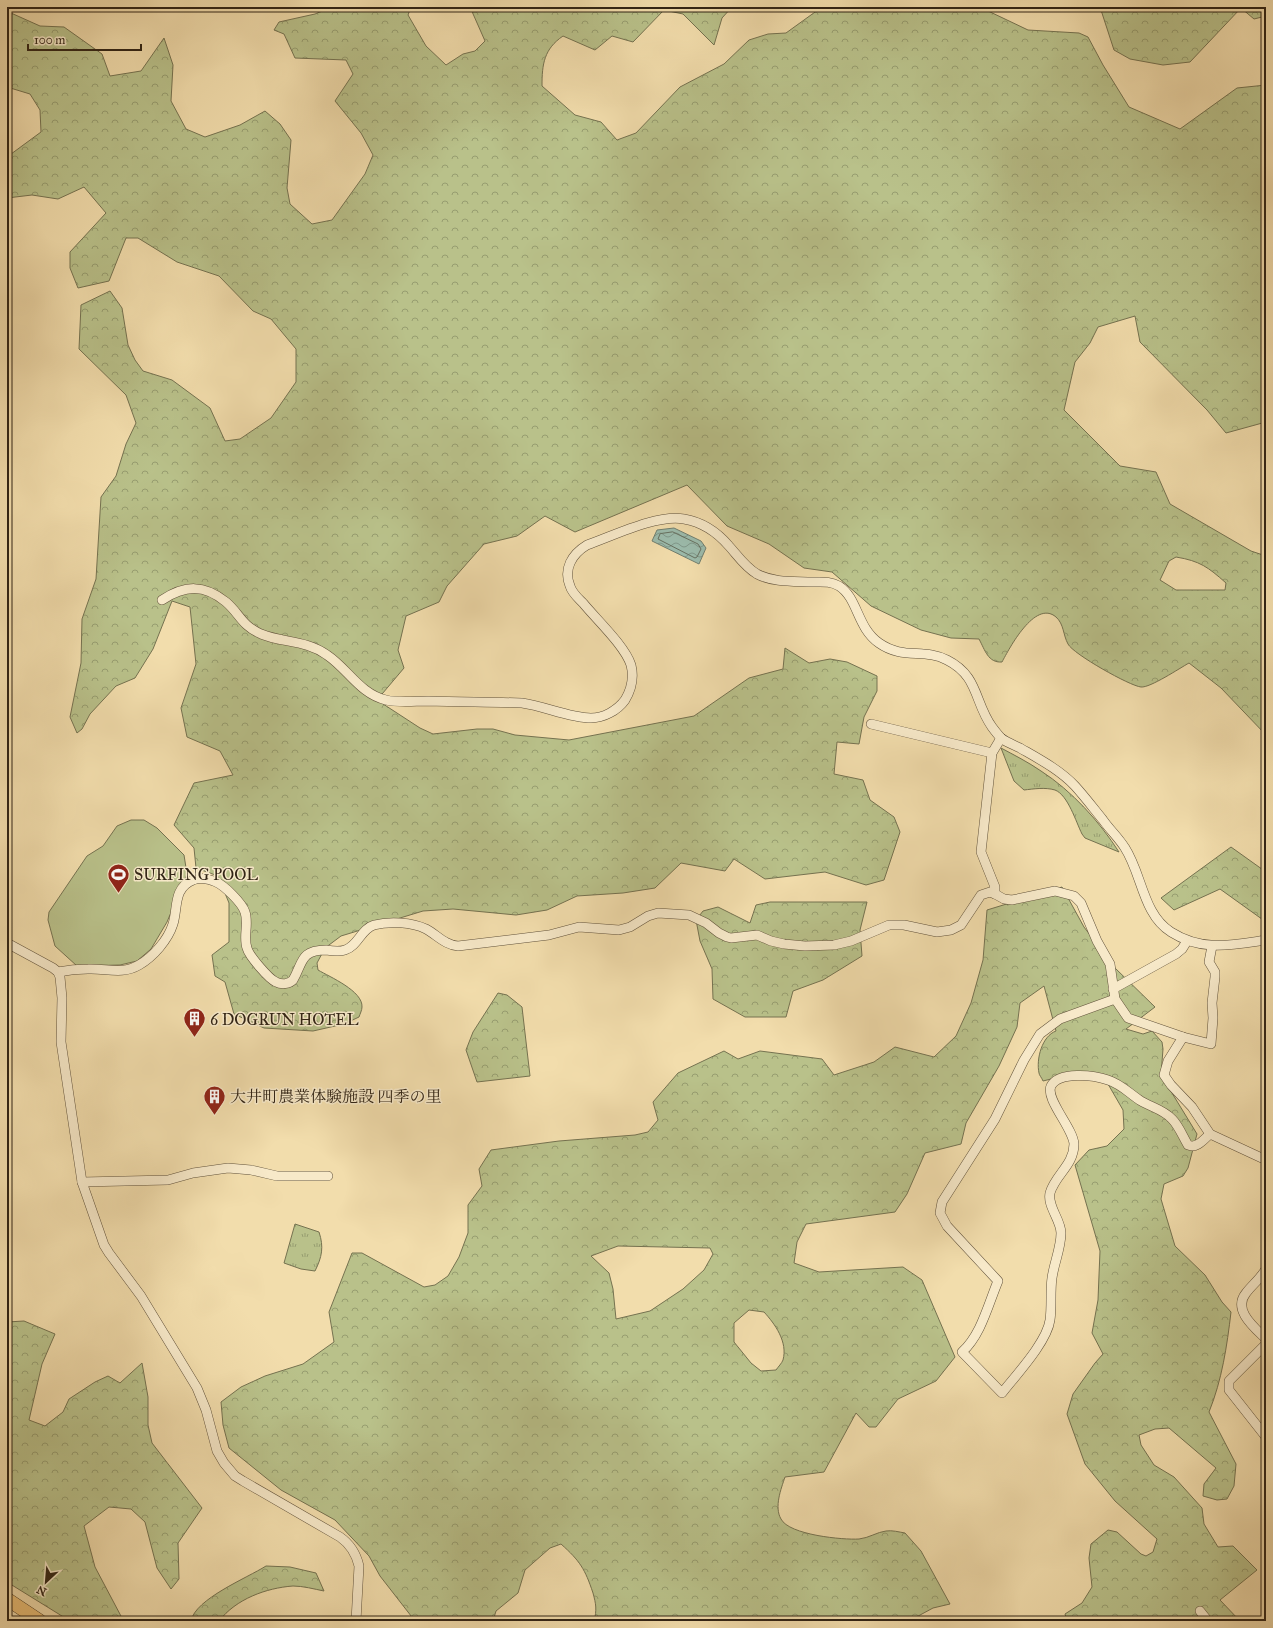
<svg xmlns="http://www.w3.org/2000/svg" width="1273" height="1628" font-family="'IM FELL Great Primer','Noto Serif JP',serif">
<defs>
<pattern id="forest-crowns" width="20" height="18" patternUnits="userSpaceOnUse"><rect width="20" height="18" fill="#b9c18a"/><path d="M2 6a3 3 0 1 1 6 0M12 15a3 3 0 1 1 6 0" fill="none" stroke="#979d70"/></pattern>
<pattern id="park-tufts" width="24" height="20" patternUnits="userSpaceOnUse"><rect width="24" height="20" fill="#b9c18a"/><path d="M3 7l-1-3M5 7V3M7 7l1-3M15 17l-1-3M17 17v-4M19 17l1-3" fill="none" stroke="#979d70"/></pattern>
<pattern id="water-waves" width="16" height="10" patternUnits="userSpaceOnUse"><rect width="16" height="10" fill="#9bbbac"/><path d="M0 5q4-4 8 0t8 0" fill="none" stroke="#7f988b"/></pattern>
</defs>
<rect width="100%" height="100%" fill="#f2ddac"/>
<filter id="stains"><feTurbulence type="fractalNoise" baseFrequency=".005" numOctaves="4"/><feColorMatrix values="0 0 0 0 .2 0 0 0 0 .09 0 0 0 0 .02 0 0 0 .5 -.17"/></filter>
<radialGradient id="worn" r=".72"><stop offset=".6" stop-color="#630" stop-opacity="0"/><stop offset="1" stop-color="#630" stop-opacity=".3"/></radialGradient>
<g fill="url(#forest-crowns)" stroke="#757250" fill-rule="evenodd">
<path d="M332,7H411L408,15L426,46L446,65L463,54L475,51L485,41L470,7H732L722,18L714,45L683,14L664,10L633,42L612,36L595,50L563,36C544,49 542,64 542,86L575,115L601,122L617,140L636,133L680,87L724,64L749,40L768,34L786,33L822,7H974L986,10L1028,30L1079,33L1088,37L1103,65L1129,107L1180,129L1237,88L1266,85V422L1226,433L1207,410L1140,342L1135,316L1098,327L1090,343L1075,362L1064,410L1120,466L1156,472L1170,504L1251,551L1266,556V735L1221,688L1189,663C1180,668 1150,688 1141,687C1130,686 1073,654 1068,644C1063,635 1064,624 1056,617C1035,599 1009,649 1002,662C988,663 985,650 979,639L951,638L921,630L871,606L832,572L804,568L769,544L727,526L687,485L575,532L545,516L517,536L484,544L447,586L439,602L406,616L398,650L404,668L377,700L420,728L433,734L477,729H493L515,735L569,740L694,716L749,678L783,669L785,648L809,663L830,659L847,662L877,676V691L864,717L859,744L837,742L834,774L863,780L870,800L894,817L900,832L884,880L866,885L825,872L765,879L734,859L725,871L681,863L655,888L623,893L577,896L547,910L516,915L453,909L423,911L341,936L325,948L317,963L318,970C330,977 363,991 362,1007C362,1010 360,1014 359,1017L344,1024L313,1031L264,1028L234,1014L225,982L215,976L212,955L229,942V903L218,876L196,868L194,848L174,825L194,783L233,775L220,751L187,737L181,708L196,664L190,607L172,601L153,649L135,678L116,686L90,714L82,729L77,733L70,717L81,663L82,619L96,579L101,497L116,476L126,444L136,423L126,395L79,349L81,305L110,291L122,308L128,345L135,360L143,371L172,380L210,408L225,441L240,439L271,418L296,382V349L271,319L253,311L219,276L177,262L138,238H126L109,281L78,288L70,268V252L106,213L84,187L58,199L32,195L7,198V157L41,132L40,110L30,94L7,87V9L11,13L40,26L64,27L102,54L110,76L141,71L164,38L173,65L171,101L186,129L205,137L240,125L265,111L280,124L291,140L287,188L290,204L312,224L332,220L365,174L373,155L361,133L335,101L353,74L346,60L295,58L284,34L274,30L279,22L315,14ZM1176,557C1200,561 1208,567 1226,583L1225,590H1176L1160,580L1169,561Z"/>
<polygon points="1100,7 1266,7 1266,16 1254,19 1241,8 1190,62 1163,65 1130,59 1114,50"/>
<polygon points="1231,847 1266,872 1266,922 1220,889 1174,910 1161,898"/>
<path d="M1062,887L1084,927L1115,968L1155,1007L1126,1029L1143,1034L1152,1031L1162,1042L1163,1049L1161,1075L1197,1134L1188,1168L1183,1176L1164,1184L1161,1199L1175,1246L1205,1275L1222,1302L1231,1312C1227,1346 1222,1380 1209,1412L1236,1464L1234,1486L1227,1499L1217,1500L1203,1496L1204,1484L1216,1468L1169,1428L1155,1429L1139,1435L1141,1445L1154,1465L1174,1477L1202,1508L1204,1524L1218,1547L1233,1546L1257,1570L1220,1600L1240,1621H1067L1065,1614L1082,1603L1092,1587L1089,1558L1091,1544L1108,1530L1117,1532L1141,1554L1146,1556L1153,1552L1157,1539L1115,1501L1085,1464L1067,1414L1073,1394L1095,1363L1103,1354L1092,1333L1098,1300L1100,1251L1075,1165L1089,1150L1107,1146L1124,1129L1123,1110L1108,1084L1079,1072L1043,1081C1042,1078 1039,1075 1039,1073C1036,1059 1042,1036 1056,1031L1044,986L1020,1003L1017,1027L999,1066L966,1123L961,1144L925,1153L907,1194L895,1212L806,1224L797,1242L794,1263L819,1272L903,1267L922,1280L955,1357L936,1381L898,1399L876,1427H869L856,1413L824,1472L785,1477C781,1489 774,1507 781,1519C789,1535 843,1540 859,1539C869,1538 877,1532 886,1531C892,1530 899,1532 905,1533L921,1551L950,1604L933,1608L909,1621H594C597,1610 596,1604 593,1593C585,1569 580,1561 561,1544L550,1548L525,1570L518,1593L496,1611L493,1621H415L380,1576L369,1556L335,1520L281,1490L229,1448L223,1425L221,1402L241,1387L265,1376L303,1364L334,1342L329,1312L352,1253H362L424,1287L435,1285L448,1276L459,1257L468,1233V1205L482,1186L479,1169L491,1150L559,1141L635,1135L648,1132L658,1120L653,1102L678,1073L724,1051L738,1059L760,1051L822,1059L834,1075L874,1062L895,1047L934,1057L956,1036L971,1003L983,960L987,910ZM618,1246L710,1248L713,1254L704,1270L683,1289L650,1311L616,1319L613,1289L609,1273L591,1256ZM749,1310L764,1312C775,1324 788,1342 783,1360C782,1363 778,1367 776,1370L761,1371L751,1363L734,1342V1323Z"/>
<polygon points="770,902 867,902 860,930 862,956 823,980 793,991 786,1017 745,1017 713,999 712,969 700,941 696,920 703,911 718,907 750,923 756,905"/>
<polygon points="498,993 507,995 522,1007 530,1076 477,1082 466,1050 473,1032"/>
<polygon points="24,1321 55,1334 42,1364 29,1420 45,1426 63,1412 69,1399 95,1382 108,1376 120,1383 142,1363 148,1397 148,1425 152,1443 202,1508 178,1543 179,1579 171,1589 157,1568 145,1522 131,1509 109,1507 84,1526 95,1567 122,1618 127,1621 70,1621 7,1582 7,1322"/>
<path d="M266,1566L290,1567L316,1573L324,1591C314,1589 303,1586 293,1586C266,1588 236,1599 219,1621H191C195,1599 247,1578 266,1566Z"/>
</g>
<g fill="url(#park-tufts)" stroke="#757250">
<path d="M1001,748C1014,755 1028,762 1041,771C1072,791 1099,821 1119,852L1085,838L1082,834C1076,822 1068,795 1055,790C1045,787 1033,789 1024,790L1014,781Z"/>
<path d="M295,1224L319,1232C324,1247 322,1257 315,1271L301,1269L284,1263Z"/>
</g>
<polygon fill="#b9c18a" stroke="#757250" points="131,820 144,820 157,828 184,855 187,874 167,922 151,949 137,961 120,965 77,966 55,946 48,920 49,912 87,856 103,846 117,826"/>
<polygon fill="url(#water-waves)" stroke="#717f70" points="674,528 701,541 706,548 699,564 652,541 657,530"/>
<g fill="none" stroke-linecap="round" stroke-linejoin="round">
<polygon stroke="#667060" stroke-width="1" points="673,532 698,544 701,549 697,557 695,558 658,539 660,534"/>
<defs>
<g id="minor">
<path d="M162,600C185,585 204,584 226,602C240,614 241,625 261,634C283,643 306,640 327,655C348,669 360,694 386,700C399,703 415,701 428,701C460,702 491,702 522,703C544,706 570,718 591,718C603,718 617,711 625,700C631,690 634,677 631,665C625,646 596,619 583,603C578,598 572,593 570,586C563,569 572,554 587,545C613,536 657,514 684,519C702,522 717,532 729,546C738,556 745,567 757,574C774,583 795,581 813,582C823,582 830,581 839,586C858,598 857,628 879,643C903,660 924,648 947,660C979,676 974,702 992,727C995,731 998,735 1001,738C1006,742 1014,745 1020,748C1039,759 1060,770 1075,786C1085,797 1094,809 1103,820C1110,830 1119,838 1125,848C1142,874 1143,915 1171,932C1202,952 1232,945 1266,940"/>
<polyline points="871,724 992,753"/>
<polyline points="995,894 1004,899 1012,900 1055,891 1074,896 1081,903 1097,941 1110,964 1115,999 1128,1018 1183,1037 1211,1044 1213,1018 1212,1003 1215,977 1215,972 1209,962 1212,946"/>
<path d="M7,943L53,968L58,972L60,977L62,998L61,1042L82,1182L104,1245L109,1253L141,1296L197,1388L206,1410L217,1451L224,1463L235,1476L243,1481L340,1537C350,1544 356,1553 359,1566L356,1621"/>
<path d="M58,972C68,970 78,969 88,969C106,968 122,975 139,965C153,957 168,940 173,924C178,908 173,888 193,880C200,877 209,879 216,882C225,886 242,903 245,912C249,924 243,937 247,948C249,956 269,979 276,982C282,985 289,984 293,980C303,963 300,950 326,950C332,951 339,952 345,950C358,946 361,929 374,925C389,921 412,922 426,929C437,935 445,945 458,946L549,935L579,927L619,930L630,927L648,916L658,913L689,915L706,923L719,933L727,937L731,938L757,935L771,941L784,944L805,946L834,945L851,941L889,925H904L937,932L951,930L961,925L981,895L990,892L995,894V887L981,852L992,753L1001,738"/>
<polyline points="1113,989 1176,954 1182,949 1187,941"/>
<path d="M1115,999L1060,1019L1040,1034L1024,1060L995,1119L942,1202L940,1213L947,1226L998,1281C988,1305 981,1335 962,1352L1002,1393C1016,1375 1047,1342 1050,1320C1052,1306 1050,1292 1052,1278C1054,1263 1061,1248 1061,1233C1061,1220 1047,1206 1050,1193C1055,1175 1074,1165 1074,1144C1073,1128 1045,1099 1051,1086C1059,1071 1094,1075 1108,1080C1121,1084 1130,1094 1141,1101C1151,1107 1164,1110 1172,1119C1179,1126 1183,1137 1188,1145C1197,1149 1204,1139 1210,1134L1266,1160"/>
<polyline points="1183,1037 1168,1061 1164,1075 1171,1085 1192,1107 1210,1134"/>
<polyline points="82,1182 168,1180 193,1173 228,1168 251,1170 277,1176 328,1176"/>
<path d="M1266,1269C1261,1278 1252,1285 1246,1293C1232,1310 1255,1328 1266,1339"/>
<polyline points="1266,1344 1229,1381 1229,1390 1266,1437"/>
<polyline points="1200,1611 1208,1621"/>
</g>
<polyline id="highway" points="7,1599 40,1621"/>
</defs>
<use href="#minor" stroke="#61523b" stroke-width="10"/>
<use href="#highway" stroke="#312415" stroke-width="14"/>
<use href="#minor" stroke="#f7e9c9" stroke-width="9"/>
<use href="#highway" stroke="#e9be76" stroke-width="13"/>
</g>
<defs>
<symbol id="stadium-pin" viewBox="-11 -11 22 30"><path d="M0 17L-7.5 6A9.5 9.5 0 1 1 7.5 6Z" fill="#8f2418" stroke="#f7e9c9"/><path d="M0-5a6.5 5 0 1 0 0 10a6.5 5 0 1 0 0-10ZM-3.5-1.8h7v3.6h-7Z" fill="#fff"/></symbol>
<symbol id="building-pin" viewBox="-11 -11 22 30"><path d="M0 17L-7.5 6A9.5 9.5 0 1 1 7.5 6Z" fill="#8f2418" stroke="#f7e9c9"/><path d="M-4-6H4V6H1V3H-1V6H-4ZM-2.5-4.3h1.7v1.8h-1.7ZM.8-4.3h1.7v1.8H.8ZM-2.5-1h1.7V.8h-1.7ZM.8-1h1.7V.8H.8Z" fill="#fff"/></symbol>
</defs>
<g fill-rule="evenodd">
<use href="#stadium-pin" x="106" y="862" width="25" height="34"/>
<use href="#building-pin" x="182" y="1006" width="25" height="34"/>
<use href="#building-pin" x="202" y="1084" width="25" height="34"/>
</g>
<g text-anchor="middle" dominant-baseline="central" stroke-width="3" stroke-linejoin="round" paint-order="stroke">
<g font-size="16" fill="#312415" stroke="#f7e9c9" text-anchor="start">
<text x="134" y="874">SURFING POOL</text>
<text x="210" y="1019">6 DOGRUN HOTEL</text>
<text x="230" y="1096">大井町農業体験施設 四季の里</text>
</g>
</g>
<rect width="1273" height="1628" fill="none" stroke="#f2ddac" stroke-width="24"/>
<rect x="8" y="8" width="1257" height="1612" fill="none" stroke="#312415" stroke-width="2"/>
<rect x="12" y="12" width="1249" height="1604" fill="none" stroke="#312415"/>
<g transform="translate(46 1582) rotate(206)" stroke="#f7e9c9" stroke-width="3" paint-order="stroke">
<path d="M0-3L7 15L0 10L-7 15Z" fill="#312415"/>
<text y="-6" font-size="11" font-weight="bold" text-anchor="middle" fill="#312415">N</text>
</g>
<path d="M28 44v6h113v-6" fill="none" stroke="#312415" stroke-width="2"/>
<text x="34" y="44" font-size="12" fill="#312415" stroke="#f7e9c9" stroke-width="3" paint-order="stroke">100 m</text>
<rect width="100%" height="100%" filter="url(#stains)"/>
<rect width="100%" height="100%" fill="url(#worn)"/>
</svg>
